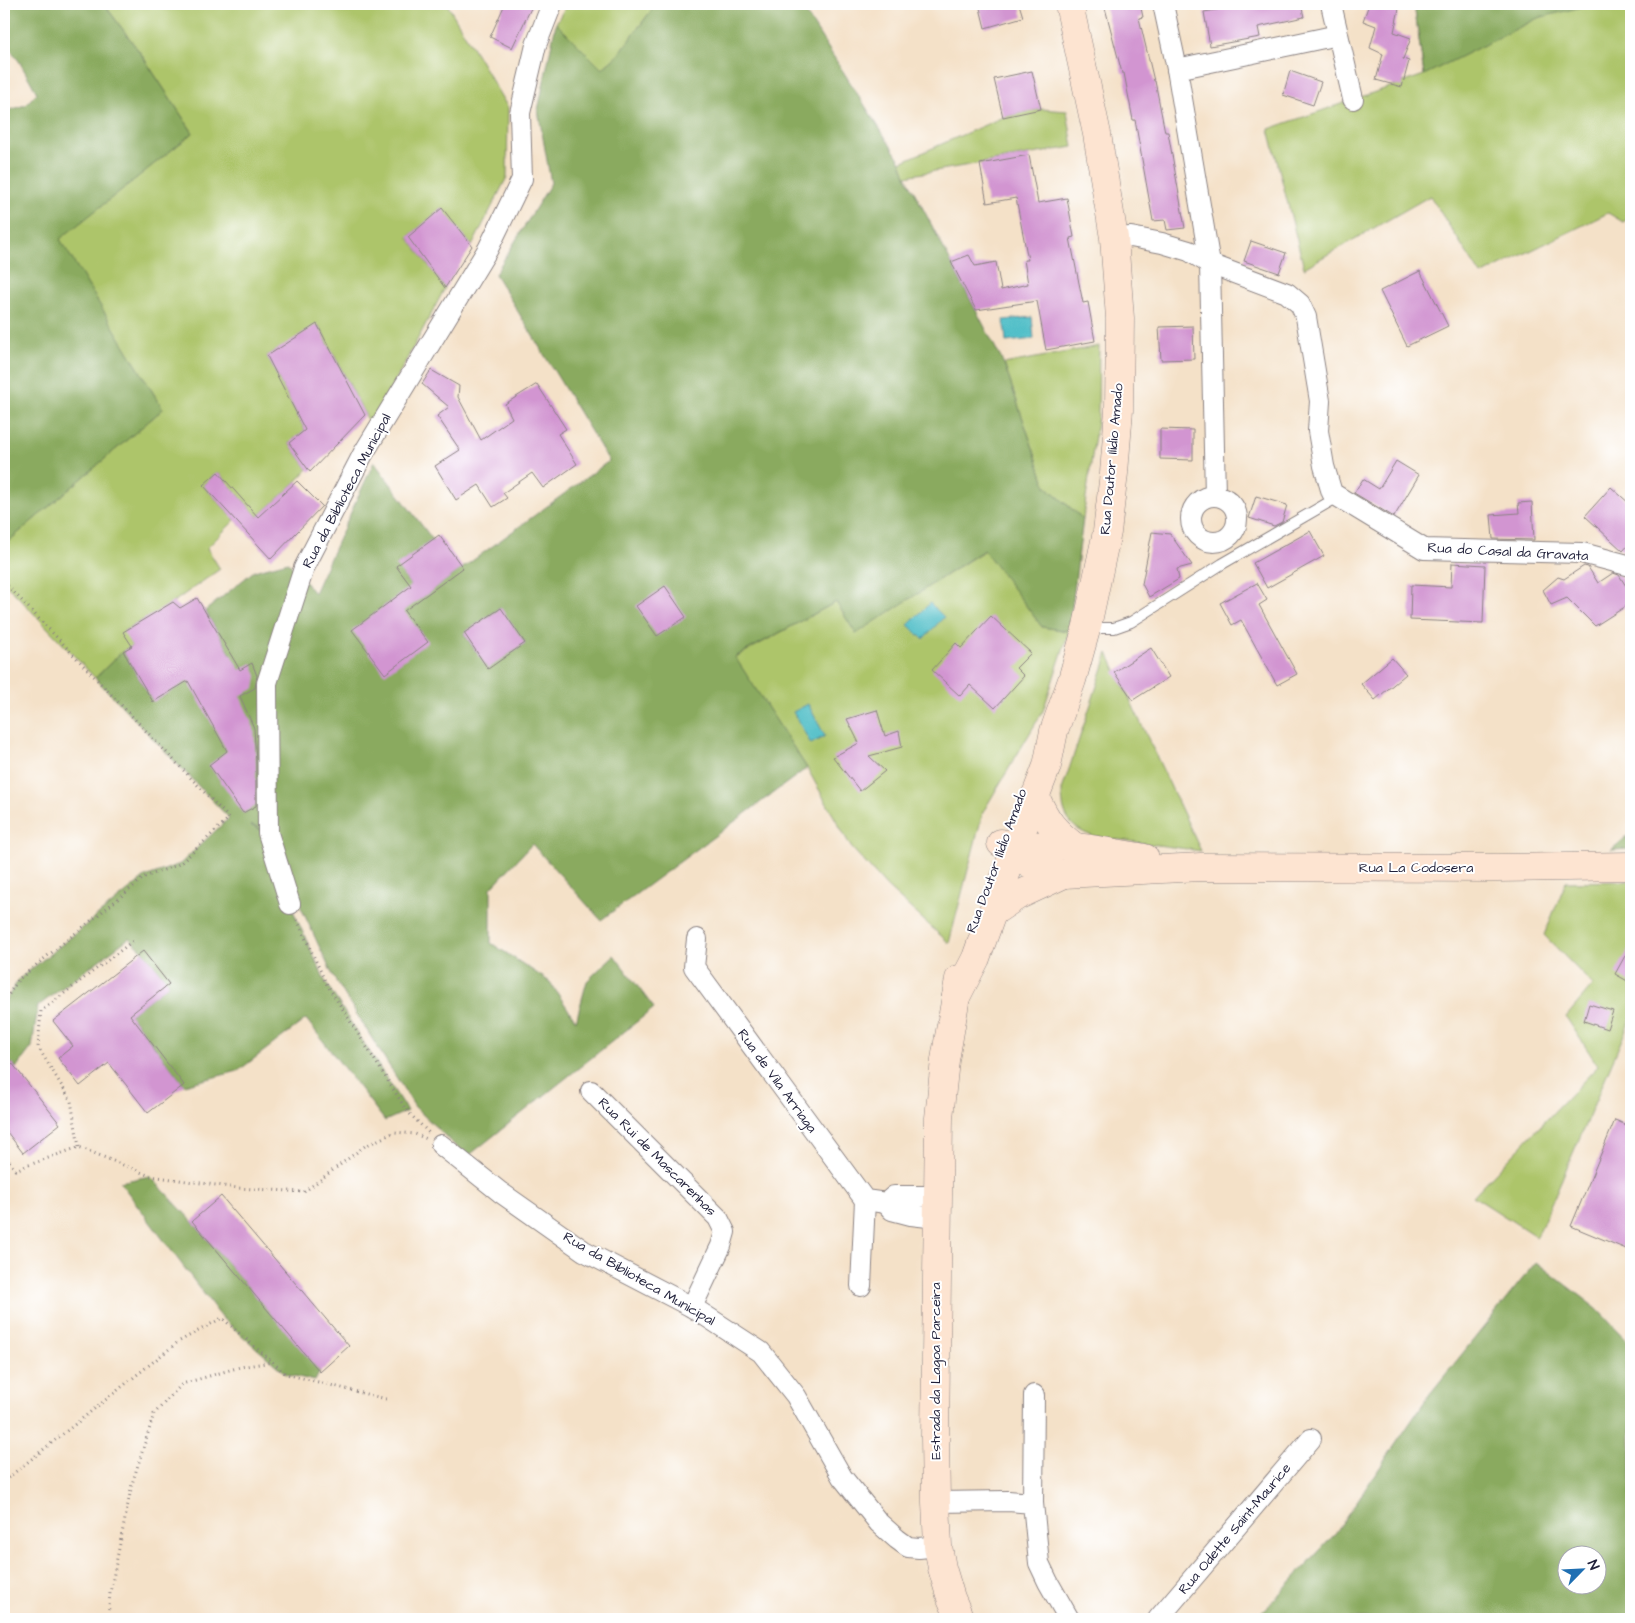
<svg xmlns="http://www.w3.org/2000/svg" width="1635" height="1623" font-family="'Architects Daughter',sans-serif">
<rect width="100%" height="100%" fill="#fff"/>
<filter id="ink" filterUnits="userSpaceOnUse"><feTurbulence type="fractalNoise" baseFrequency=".02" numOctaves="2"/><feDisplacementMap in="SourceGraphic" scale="10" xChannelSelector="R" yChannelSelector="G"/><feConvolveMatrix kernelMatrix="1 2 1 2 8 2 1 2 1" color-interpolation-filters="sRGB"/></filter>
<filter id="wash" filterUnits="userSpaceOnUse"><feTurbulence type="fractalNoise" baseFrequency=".0096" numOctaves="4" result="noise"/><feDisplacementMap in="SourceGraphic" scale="20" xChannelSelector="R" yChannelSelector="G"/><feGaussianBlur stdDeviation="1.12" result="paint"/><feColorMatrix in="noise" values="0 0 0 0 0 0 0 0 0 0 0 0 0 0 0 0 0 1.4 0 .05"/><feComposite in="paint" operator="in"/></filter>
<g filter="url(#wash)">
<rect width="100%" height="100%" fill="#f4e1c8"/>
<g fill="#adc56b" stroke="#687453">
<polygon points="104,4 447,4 508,108 507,177 472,246 442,209 408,237 445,288 371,426 319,326 267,356 305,430 289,443 308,469 297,481 258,517 218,472 203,485 235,520 207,548 220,569 165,608 124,631 132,646 123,651 95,678 4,582 4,545 163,409 59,239 193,133 141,54"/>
<polygon points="567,4 656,4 618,55 602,69 556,23"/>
<polygon points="1414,4 1631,4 1631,217 1623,222 1608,213 1481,275 1430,196 1304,268 1269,129 1424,75"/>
<polygon points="1041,109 1067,111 1073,147 906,176 901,162 1003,117"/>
<polygon points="1099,346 1098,415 1083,519 1046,486 1004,364"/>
<polygon points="985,550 1042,627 1069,631 1043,711 983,812 949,943 887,887 851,847 807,768 734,658 836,602 856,633"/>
<path d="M1108,653L1201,851L1092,836C1068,827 1062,815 1062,790Z"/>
<polygon points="1631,881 1631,1018 1537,1237 1473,1196 1598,1066 1566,1017 1593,985 1544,935 1566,882"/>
</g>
<g fill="#8aaa5f" stroke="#56664d" fill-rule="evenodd">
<polygon points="4,4 104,4 141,54 193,133 60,239 163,409 4,545 4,112 25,105 37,93 19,61 4,42"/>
<path d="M656,4H800L901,162L906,176L1004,364L1046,486L1083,519L1069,631L1042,627L984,550L856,634L836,602L735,657L807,768L601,920L532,844L491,888V943L550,982L576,1021L587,981L614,955L654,1008L467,1157L415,1107L334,978L297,899L281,836L250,825L268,833L290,904L326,983L407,1111L385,1121L306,1019L238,1071L184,1085L130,1015L169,984L143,951L129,938L38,1006L32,1047L16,1068L12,1063L4,1070V1003L19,979L145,877L180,864L229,818L95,678L123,651L153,701L231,655L205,611L254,571L288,562L314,593L374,462L433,540L397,566L420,599L609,461L495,274L551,183L538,110L556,23L602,69L618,55ZM500,608L525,643L488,668L464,634Z"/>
<polygon points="1414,4 1593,4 1538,18 1424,75"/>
<polygon points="1631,833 1631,849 1611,850"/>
<polygon points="150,1176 192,1221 320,1371 315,1381 286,1374 222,1318 120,1182"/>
<path d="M1536,1262L1597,1309L1631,1345V1619H1256L1334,1535L1429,1395ZM1568,1556H1598V1586H1568Z"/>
</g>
<g fill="#50bec7" stroke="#397081">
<polygon points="1032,317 1034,339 1006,342 1004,320"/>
<polygon points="930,603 944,617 923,639 908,625"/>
<polygon points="808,704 825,736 811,744 793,712"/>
</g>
<g id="blocks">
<g fill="#d295d1">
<polygon points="505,4 533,4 512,48 490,37"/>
<polygon points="979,4 1019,4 1023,17 985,28"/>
<polygon points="1104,4 1140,4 1143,17 1139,18 1154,81 1155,81 1165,132 1168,132 1185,228 1167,230 1165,220 1153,221 1135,120 1133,120 1124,73 1122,73"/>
<polygon points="1251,4 1301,4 1304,17 1258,27 1260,37 1210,46 1204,12"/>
<polygon points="1369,4 1400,4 1394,32 1411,38 1403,59 1409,61 1402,87 1376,80 1383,54 1370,48 1376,26 1363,21"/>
<polygon points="1032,71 1041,109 1003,117 994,79"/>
<polygon points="1290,71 1321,82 1313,105 1283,95"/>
<polygon points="1029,155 1038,203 1067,198 1074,237 1070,238 1083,303 1088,302 1095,341 1046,350 1037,301 976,310 951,262 969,255 975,266 996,262 1001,290 1028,284 1024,260 1028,260 1016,198 987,203 980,164"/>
<polygon points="442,208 472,246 445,288 408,237"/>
<polygon points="1251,241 1286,253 1279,273 1244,261"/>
<polygon points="1420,271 1448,326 1407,346 1380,291"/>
<polygon points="317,324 365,415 310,472 289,443 305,430 267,356"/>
<polygon points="1193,326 1194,359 1161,360 1159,327"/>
<polygon points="431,370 459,386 458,397 481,440 512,418 505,404 537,384 566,429 558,434 577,464 543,488 532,473 503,493 507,498 493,507 479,485 456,500 435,466 460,450 437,416 449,407 422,384"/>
<polygon points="1160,429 1193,430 1193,460 1160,459"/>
<polygon points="1396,461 1419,475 1394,517 1354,493 1363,479 1379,489"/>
<polygon points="218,472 258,517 297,481 322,506 271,559 203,485"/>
<polygon points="1611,487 1631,505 1631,542 1623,551 1585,516"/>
<polygon points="1256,496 1287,505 1282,522 1274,526 1249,518"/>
<polygon points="1532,502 1534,540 1493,539 1491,515 1519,513 1518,503"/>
<polygon points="1310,531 1324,556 1267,588 1253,563"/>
<polygon points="1152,532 1170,534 1192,565 1177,569 1179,579 1149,597 1142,584"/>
<polygon points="439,535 463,568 404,611 428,642 385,674 352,630 411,586 396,566"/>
<polygon points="1452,563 1485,565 1483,623 1410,620 1411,585 1451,587"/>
<polygon points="1584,566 1588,567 1598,583 1613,573 1619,575 1626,586 1631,583 1631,603 1595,626 1567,598 1551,605 1543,590 1558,577 1564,579"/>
<polygon points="1257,583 1267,600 1259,605 1297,674 1277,685 1241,620 1232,625 1220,603"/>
<polygon points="665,586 686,617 657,636 636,606"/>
<polygon points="197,598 240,670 252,663 257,676 255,688 240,696 254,728 256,762 256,806 243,813 209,765 227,751 188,681 153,702 123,651 132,646 123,632 173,602 180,608"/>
<polygon points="501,608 525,643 488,669 464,633"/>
<polygon points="991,616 1031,653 1016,668 1024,676 995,708 970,685 960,696 932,670 956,643 961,648"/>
<polygon points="1151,648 1169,677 1133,700 1114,672"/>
<polygon points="1392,658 1406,674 1375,700 1361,684"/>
<polygon points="877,710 885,736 899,731 902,747 869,756 885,771 860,791 833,757 859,743 847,719"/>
<polygon points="1631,945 1631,983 1615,974"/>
<polygon points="143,951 169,984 130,1015 184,1085 148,1113 109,1063 80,1086 58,1058 73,1046 53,1021"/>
<polygon points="1589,1004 1613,1011 1607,1029 1584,1021"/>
<polygon points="12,1063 60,1124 23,1153 4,1128 4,1070"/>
<polygon points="1615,1120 1631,1127 1631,1251 1571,1226"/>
<polygon points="221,1196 349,1346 320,1372 192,1221"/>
</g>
</g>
</g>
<g filter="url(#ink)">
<use href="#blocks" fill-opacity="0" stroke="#8b8282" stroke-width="1"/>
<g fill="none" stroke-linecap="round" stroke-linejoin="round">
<defs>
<polyline id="lane" points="1088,626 1096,628 1114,628 1131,622 1222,564 1338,497"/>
<g id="street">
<polyline points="1163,4 1177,69 1210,264 1215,496"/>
<polyline points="1331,4 1353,99"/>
<polyline points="1177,69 1338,35"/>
<polyline points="1114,238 1131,237 1162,243 1189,251 1210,264 1287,293 1300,304 1306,317 1320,401 1318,431 1324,466 1332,493 1424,549 1582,553 1631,566"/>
<circle cx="1214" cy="519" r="23"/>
<polyline points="290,904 268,833 267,683 304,568 363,454 488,249 522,179 520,113 536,45 552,4"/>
<polyline points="697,939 694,967 865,1200 886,1203 892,1210 911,1215 937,1218"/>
<polyline points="591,1091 718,1218 725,1232 721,1246 692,1307"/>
<polyline points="441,1145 500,1192 584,1251 692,1307 761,1352 796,1396 842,1477 879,1523 897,1539 908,1547 919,1548 938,1546"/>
<polyline points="886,1203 894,1196 937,1196"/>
<polyline points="861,1286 865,1200"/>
<polyline points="936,1502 1008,1501 1033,1503 1039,1563 1048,1582 1069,1619"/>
<polyline points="1033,1503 1034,1395"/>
<polyline points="1158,1619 1311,1439"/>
</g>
<g id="secondary">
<path d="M1035,796C1047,822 1053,830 1075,847"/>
<polyline points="1001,843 1015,849 1030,864 1045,870 1064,874 1201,867 1497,868 1631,866"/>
<path d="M1015,849C1057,839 1103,852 1145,858"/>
<polyline points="993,912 1017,896 1064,874"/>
<polyline points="959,979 945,1060 939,1118 935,1437 936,1502 938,1546 942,1568 951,1598 960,1619"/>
<polyline points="956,997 976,958 1015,849 1047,766 1054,731 1072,680 1087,626 1107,532 1114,473 1119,410 1120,318 1114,238 1097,134 1069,4"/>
</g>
</defs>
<use href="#lane" stroke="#8b8282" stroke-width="12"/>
<use href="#street" stroke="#8b8282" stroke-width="22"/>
<use href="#secondary" stroke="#8b8282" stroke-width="29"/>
<g stroke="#8b8282" stroke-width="3" stroke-dasharray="1 4" stroke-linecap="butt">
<polyline points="4,582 229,818 180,864 145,877 19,979 4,1001"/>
<polyline points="297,920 326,983 407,1111 429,1133"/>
<polyline points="79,1147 71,1101 38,1047 41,1011 133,941"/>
<polyline points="4,1153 15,1170 79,1147 150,1176 238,1188 304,1192 365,1146 395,1132 415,1134 427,1139"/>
<polyline points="4,1481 178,1342 222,1318 286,1374 386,1399"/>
<polyline points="108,1619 110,1593 132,1484 154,1414 182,1384 240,1367 272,1362"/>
</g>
<use href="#lane" stroke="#fff" stroke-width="10"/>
<use href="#street" stroke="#fff" stroke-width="20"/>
<use href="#secondary" stroke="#fde4d1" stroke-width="28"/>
</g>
</g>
<g text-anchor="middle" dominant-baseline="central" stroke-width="4" stroke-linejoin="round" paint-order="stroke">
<g font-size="14" fill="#22223b" stroke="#fff">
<text transform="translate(1112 459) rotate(-85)">Rua Doutor Ilídio Amado</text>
<text transform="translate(347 491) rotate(-62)">Rua da Biblioteca Municipal</text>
<text transform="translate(1508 552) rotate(3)">Rua do Casal da Gravata</text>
<text transform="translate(997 861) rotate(-70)">Rua Doutor Ilídio Amado</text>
<text x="1416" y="868">Rua La Codosera</text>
<text transform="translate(777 1081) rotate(54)">Rua de Vila Arriaga</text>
<text transform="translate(657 1157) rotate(45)">Rua Rui de Mascarenhas</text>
<text transform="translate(639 1279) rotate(30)">Rua da Biblioteca Municipal</text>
<text transform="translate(936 1371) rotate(-90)">Estrada da Lagoa Parceira</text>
<text transform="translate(1235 1529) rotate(-50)">Rua Odette Saint-Maurice</text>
</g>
</g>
<rect width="1635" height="1623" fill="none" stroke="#fff" stroke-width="20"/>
<g transform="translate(1582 1570) rotate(66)"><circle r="24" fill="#ffffff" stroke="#a7a7b1"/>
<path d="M0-4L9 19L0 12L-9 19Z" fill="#1f6fb2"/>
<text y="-8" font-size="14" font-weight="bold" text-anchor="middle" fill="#22223b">N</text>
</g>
</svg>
